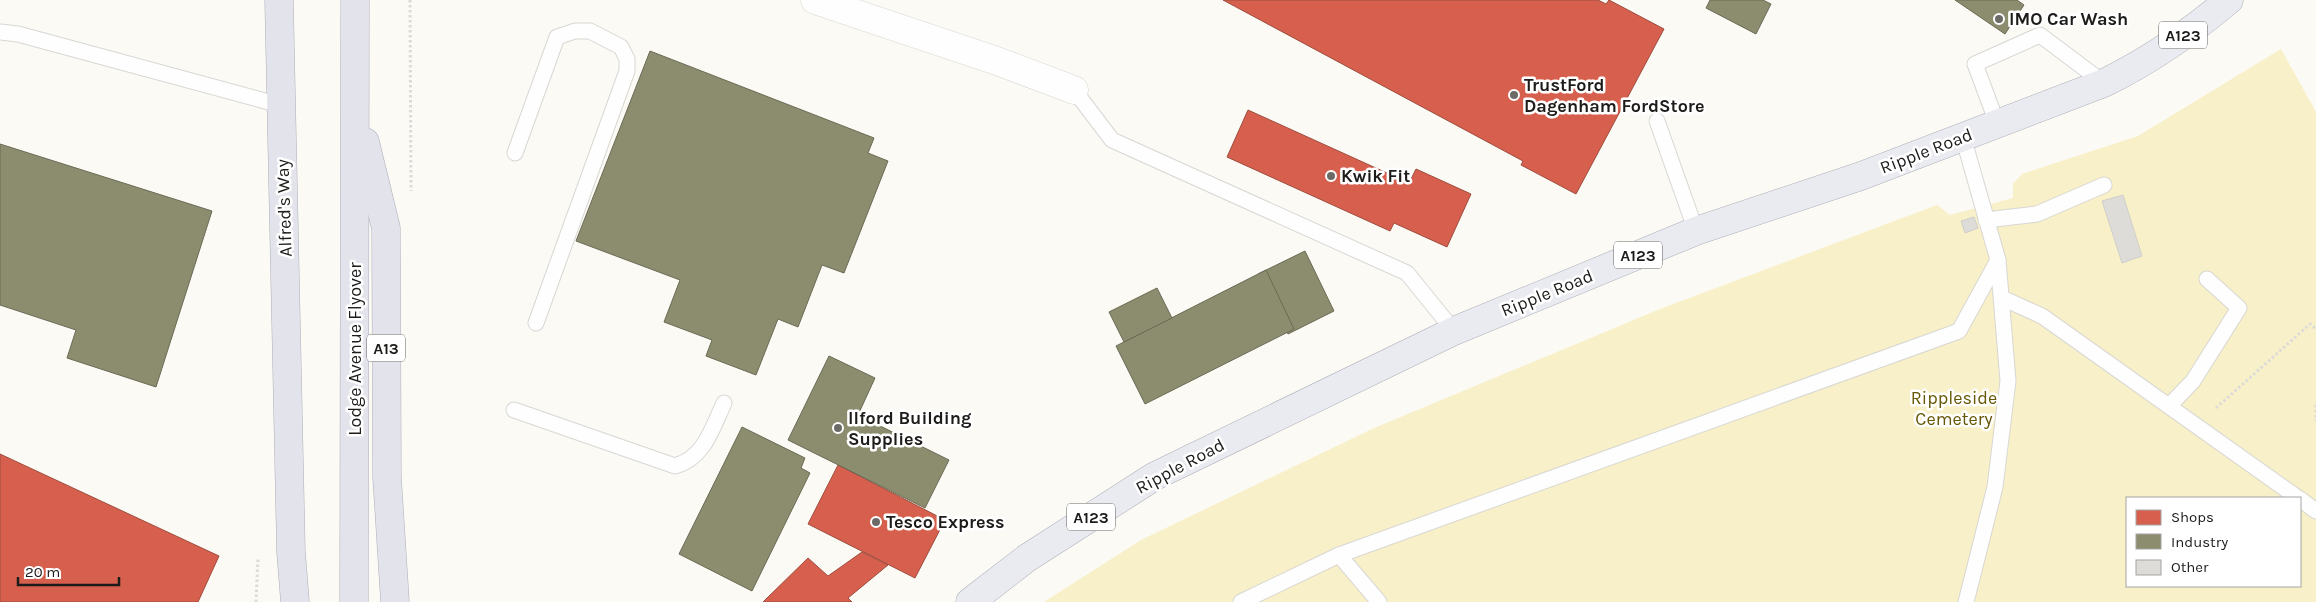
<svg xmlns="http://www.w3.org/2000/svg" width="2316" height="602" font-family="Karla,sans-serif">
<rect width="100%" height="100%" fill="#fbfaf5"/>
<path fill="#f8f0c8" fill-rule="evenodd" d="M2281,49L2316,112V602H1044L1141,540L1372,429L1660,309L1937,205L1950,215L2013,198V184L2022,174L2138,136ZM2127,498H2300V586H2127Z"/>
<g fill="#d6604d" stroke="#9e4c3e">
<polygon points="1223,0 1598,0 1606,4 1609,0 1664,29 1576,194 1521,165 1523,161"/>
<polygon points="1248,110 1409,183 1416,169 1471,194 1447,247 1394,223 1390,231 1227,157"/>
<polygon points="0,454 219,556 198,602 0,602"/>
<polygon points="838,465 945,520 915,578 808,524"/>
<polygon points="862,552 888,565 848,598 852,602 763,602 808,558 828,576"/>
</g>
<g fill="#8c8c6e" stroke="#6b6a55">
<polygon points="1710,0 1763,0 1771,4 1756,34 1706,8"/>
<polygon points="1955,0 2017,0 2024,5 2005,34"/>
<polygon points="650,51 874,138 868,153 888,161 844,273 822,265 798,327 778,319 756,375 706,356 712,340 664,322 680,280 576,241"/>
<polygon points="0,144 212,211 156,387 67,358 76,330 0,305"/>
<polygon points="1305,251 1334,311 1288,334 1258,274"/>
<polygon points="1266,270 1294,329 1145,404 1116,346"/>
<polygon points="1157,288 1172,318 1124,342 1109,312"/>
<polygon points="829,356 875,378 858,415 949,460 925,508 788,440"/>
<polygon points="742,427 805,458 801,468 810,473 752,591 679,554"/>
</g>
<g fill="#dddcd8" stroke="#cfceca">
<polygon points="2123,195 2142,256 2122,263 2102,201"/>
<polygon points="1974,217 1978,228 1965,233 1961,221"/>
</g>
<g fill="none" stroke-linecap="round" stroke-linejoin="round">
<defs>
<g id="service">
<polyline points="0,32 18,34 280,105"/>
<polyline points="1074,90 1112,140 1407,273 1454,331"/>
<polyline points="1657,121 1696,231"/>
<polyline points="1997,123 1975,64 2040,35 2104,83"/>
<polyline points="1963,137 1998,260 2008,381 1995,487 1966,602"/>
<polyline points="515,153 557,37 575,31 590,31 621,47 627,59 627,71 536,323"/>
<polyline points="1986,220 2037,214 2104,185"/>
<polyline points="2002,298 2042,316 2298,498"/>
<polyline points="2169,406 2193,381 2239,308 2207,279"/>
<path d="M514,410L675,466C704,458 712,429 724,403"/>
<polyline points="2300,499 2316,511"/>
<polyline points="1339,555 1379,602"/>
<polyline points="1241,602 1339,555 1959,331 1998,260"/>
</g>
<polyline id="minor" points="815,0 997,61 1074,90"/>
<path id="primary" d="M970,602L1027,558L1155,476L1454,331L1696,231L1861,176L2104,83C2149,61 2191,32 2229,0"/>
<g id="trunk">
<polyline points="279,0 291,552 295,602"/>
<polyline points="365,142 386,228 387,477 395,602"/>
<polyline points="354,602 355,0"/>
</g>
</defs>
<use href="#service" stroke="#d8d7d3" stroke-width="17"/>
<use href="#minor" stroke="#d8d7d3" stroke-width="29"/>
<use href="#primary" stroke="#adaeb8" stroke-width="29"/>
<use href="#trunk" stroke="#adaeb8" stroke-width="29"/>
<g stroke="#dcdbda" stroke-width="3" stroke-dasharray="2.5 2.5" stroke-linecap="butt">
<polyline points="410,0 411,191"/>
<polyline points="2316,405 2316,421"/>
<polyline points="2216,408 2310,324 2316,329"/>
<polyline points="256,602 258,558"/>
</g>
<use href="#service" stroke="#fefefe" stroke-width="15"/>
<use href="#minor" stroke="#fefefe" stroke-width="28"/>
<use href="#primary" stroke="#eaeaf1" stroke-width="28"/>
<use href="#trunk" stroke="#e3e3ec" stroke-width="28"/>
</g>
<g fill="#6b6a67" stroke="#fff" stroke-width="2">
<circle cx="1999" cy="19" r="5"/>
<circle cx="1514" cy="95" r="5"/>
<circle cx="1331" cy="176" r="5"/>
<circle cx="838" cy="428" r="5"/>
<circle cx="876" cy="522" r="5"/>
</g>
<g text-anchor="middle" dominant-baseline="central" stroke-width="5" stroke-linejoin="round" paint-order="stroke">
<g fill="#fff" stroke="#61605f" stroke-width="1">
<rect x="2159" y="21.5" width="48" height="27" rx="4"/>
<rect x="1614" y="241.5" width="48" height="27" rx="4"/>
<rect x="367" y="334.5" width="38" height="27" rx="4"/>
<rect x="1067" y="503.5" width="48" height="27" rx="4"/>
</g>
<g font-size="16" font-weight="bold" fill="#1d1c1a">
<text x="2183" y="35">A123</text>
<text x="1638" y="255">A123</text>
<text x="386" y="348">A13</text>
<text x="1091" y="517">A123</text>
</g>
<g font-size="18" font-weight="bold" fill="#1d1c1a" stroke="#fff" text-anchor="start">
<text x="2009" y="19">IMO Car Wash</text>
<text x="1524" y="85">TrustFord<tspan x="1524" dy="21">Dagenham FordStore</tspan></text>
<text x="1341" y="176">Kwik Fit</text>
<text x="848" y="418">Ilford Building<tspan x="848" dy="21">Supplies</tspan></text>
<text x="886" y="522">Tesco Express</text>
</g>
<g font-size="18" fill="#1d1c1a" stroke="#fff">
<text transform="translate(1926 151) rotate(-21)">Ripple Road</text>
<text transform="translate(284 208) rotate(-92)">Alfred's Way</text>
<text transform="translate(1547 293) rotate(-22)">Ripple Road</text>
<text transform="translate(355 349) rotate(-90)">Lodge Avenue Flyover</text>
<text transform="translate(1180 466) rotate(-28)">Ripple Road</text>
</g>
<g font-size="18" fill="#655704" stroke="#fff">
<text x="1954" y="398">Rippleside<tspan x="1954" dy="21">Cemetery</tspan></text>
</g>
</g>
<rect x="2126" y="497" width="175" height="90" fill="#ffffff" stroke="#a5a4a3"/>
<rect x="2136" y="510" width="25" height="15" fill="#d6604d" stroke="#a5a4a3"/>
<text x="2171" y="522" font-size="15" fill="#1d1c1a">Shops</text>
<rect x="2136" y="534" width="25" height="15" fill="#8c8c6e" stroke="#a5a4a3"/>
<text x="2171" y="547" font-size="15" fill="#1d1c1a">Industry</text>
<rect x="2136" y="560" width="25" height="15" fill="#dddcd8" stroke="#a5a4a3"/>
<text x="2171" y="572" font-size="15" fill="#1d1c1a">Other</text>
<path d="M18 577v8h101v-8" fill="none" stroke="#1d1c1a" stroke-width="2.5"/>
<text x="25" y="577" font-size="15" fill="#1d1c1a" stroke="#ffffff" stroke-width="4" paint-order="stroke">20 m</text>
</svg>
